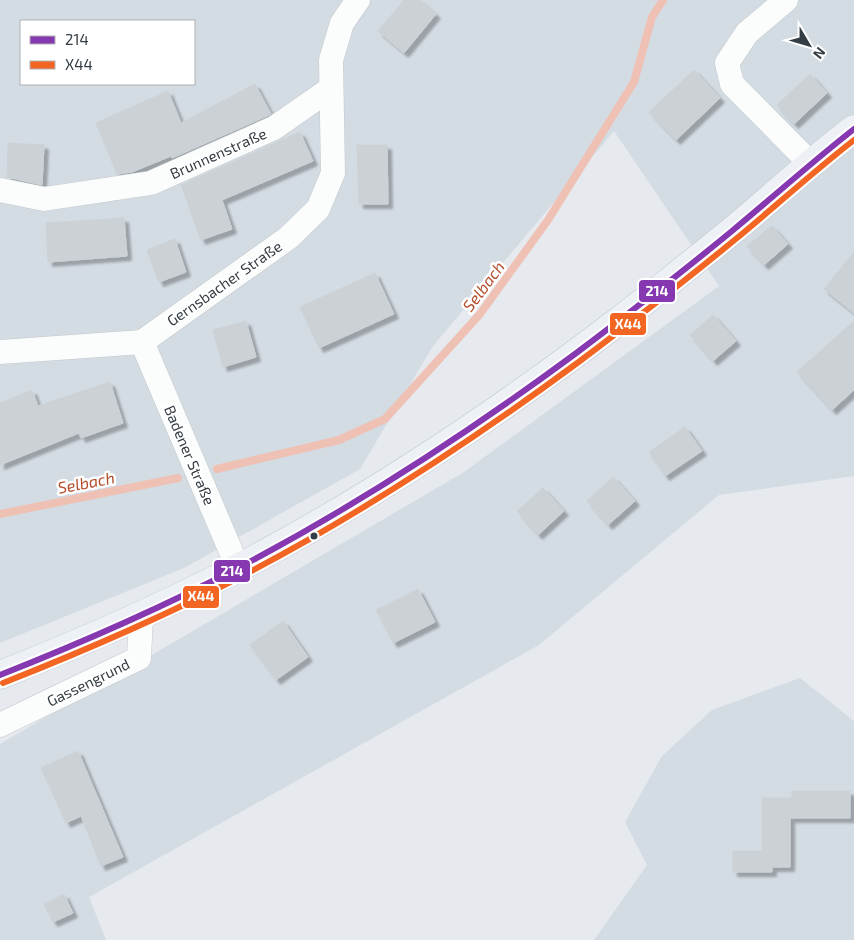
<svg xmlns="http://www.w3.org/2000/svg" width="854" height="940" font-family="'Exo 2',sans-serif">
<defs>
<filter id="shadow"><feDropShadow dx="4.5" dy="4.5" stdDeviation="1" flood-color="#0004"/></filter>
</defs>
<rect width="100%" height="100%" fill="#e6eaee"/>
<g fill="#d3dbe3" fill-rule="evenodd">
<path d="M0,0H854V476L719,495L539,645L89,897L106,940H0V744L464,472L719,286L614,131L433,346L360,469L184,568L0,643ZM21,21H194V84H21Z"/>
<polygon points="800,678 854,721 854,940 594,940 647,865 625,822 662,756 712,710"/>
</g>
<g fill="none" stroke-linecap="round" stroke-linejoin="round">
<g stroke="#efc1b4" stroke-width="8">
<polyline points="217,469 339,440 385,419 480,314 548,220 634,82 652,17 663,0"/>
<polyline points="0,514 178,478"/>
</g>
</g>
<g fill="#ccd1d5" stroke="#ccd2d6" filter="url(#shadow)">
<polygon points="404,0 419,0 436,14 404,53 378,31"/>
<polygon points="694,70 720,98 676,140 649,112"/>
<polygon points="810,74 827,93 794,124 777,105"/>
<polygon points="255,84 271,114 267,116 172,158 171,156 132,172 117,174 96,123 168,91 181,123"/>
<polygon points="300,132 313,161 222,200 232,229 201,240 181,185"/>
<polygon points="8,143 44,145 42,185 7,177"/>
<polygon points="357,145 387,145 388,204 359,204"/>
<polygon points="124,218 127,256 48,262 46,223"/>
<polygon points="772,226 788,244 764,265 747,246"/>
<polygon points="175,239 186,272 159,282 147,250"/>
<polygon points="854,252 854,313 824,289"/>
<polygon points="375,273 394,314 319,348 300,307"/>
<polygon points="713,315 736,341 713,361 690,335"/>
<polygon points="246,321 256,357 223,367 213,330"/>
<polygon points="854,321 854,390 832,410 797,372"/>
<polygon points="110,382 123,423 81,438 79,433 0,465 0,403 32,390 38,406"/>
<polygon points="685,427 702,451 665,476 649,452"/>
<polygon points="613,477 635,501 608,525 587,501"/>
<polygon points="543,488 564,511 538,535 517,511"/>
<polygon points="418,589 435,622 393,643 376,610"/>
<polygon points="283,621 308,657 276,680 250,645"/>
<polygon points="78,751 123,857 101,866 81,816 66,823 41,768"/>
<polygon points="792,791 850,791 850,818 790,818 790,867 772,867 772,872 733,872 733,851 762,851 762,798 792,798"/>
<polygon points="64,894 73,913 53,922 44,904"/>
</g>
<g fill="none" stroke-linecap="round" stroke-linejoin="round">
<defs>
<g id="minor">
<polyline points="786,0 747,33 727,63 732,84 810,163"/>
<polyline points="0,190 44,199 151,183 274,128 330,89"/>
<polyline points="142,342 238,568"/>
<polyline points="0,352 142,342 288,238 318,209 333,173 331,60 342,23 358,0"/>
<polyline points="0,725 139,658 141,616"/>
</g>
<path id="secondary" d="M0,675C81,643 161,608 238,568C372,498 500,412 620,320C658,291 695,261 732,231C773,197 812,161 854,129"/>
</defs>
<use href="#minor" stroke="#c4c8cc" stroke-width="25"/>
<use href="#secondary" stroke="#c0c7d1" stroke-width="29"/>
<use href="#minor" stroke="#fbfcfc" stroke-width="24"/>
<use href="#secondary" stroke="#edf1f6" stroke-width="28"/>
<defs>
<path id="bus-1" d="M0,675C81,643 161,608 238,568C356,506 468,433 575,354C628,314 681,273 732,231C773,197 812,162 854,129"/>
<path id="bus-2" d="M3,683C84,651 163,617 240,577C359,515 472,441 580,361C633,321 686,280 737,238C776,206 814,171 854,140"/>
</defs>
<use href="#bus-1" stroke="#fff" stroke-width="10"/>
<use href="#bus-2" stroke="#fff" stroke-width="10"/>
<use href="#bus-1" stroke="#8638b0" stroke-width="6"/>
<use href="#bus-2" stroke="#f26522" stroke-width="6"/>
</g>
<circle fill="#333d44" stroke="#fff" stroke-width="2" cx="314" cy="536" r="4.5"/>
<g text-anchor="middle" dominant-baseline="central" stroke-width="5" stroke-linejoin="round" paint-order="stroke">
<g font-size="15" fill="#333d44" stroke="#fff">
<text transform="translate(218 153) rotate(-24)">Brunnenstraße</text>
<text transform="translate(224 283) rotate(-35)">Gernsbacher Straße</text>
<text transform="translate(190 455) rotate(67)">Badener Straße</text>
<text transform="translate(88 682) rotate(-26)">Gassengrund</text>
</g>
<g font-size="16" font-style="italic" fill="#b34c29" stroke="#fff">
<text transform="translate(483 286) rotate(-53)">Selbach</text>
<text transform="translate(86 482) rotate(-11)">Selbach</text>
</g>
</g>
<g stroke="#fff" stroke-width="2">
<rect x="638" y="279" width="38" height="24" rx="5" fill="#8638b0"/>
<rect x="609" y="312" width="38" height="24" rx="5" fill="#f26522"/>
<rect x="213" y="559" width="38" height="24" rx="5" fill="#8638b0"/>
<rect x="182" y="585" width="38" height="24" rx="5" fill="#f26522"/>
</g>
<g font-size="14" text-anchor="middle" font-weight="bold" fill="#fff">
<text x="657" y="296">214</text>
<text x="628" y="329">X44</text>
<text x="232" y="576">214</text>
<text x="201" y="601">X44</text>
</g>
<rect x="20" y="20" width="175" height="65" fill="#ffffff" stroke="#adb1b4"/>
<rect x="30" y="36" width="25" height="8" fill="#8638b0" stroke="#adb1b4"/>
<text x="65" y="45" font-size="15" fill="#333d44">214</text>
<rect x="30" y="61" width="25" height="8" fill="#f26522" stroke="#adb1b4"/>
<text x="65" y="70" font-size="15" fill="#333d44">X44</text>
<g transform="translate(809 45) rotate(128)" stroke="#ffffff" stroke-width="4" paint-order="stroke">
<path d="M0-4L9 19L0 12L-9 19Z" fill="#333d44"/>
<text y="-8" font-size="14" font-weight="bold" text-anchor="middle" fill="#333d44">N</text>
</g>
</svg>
